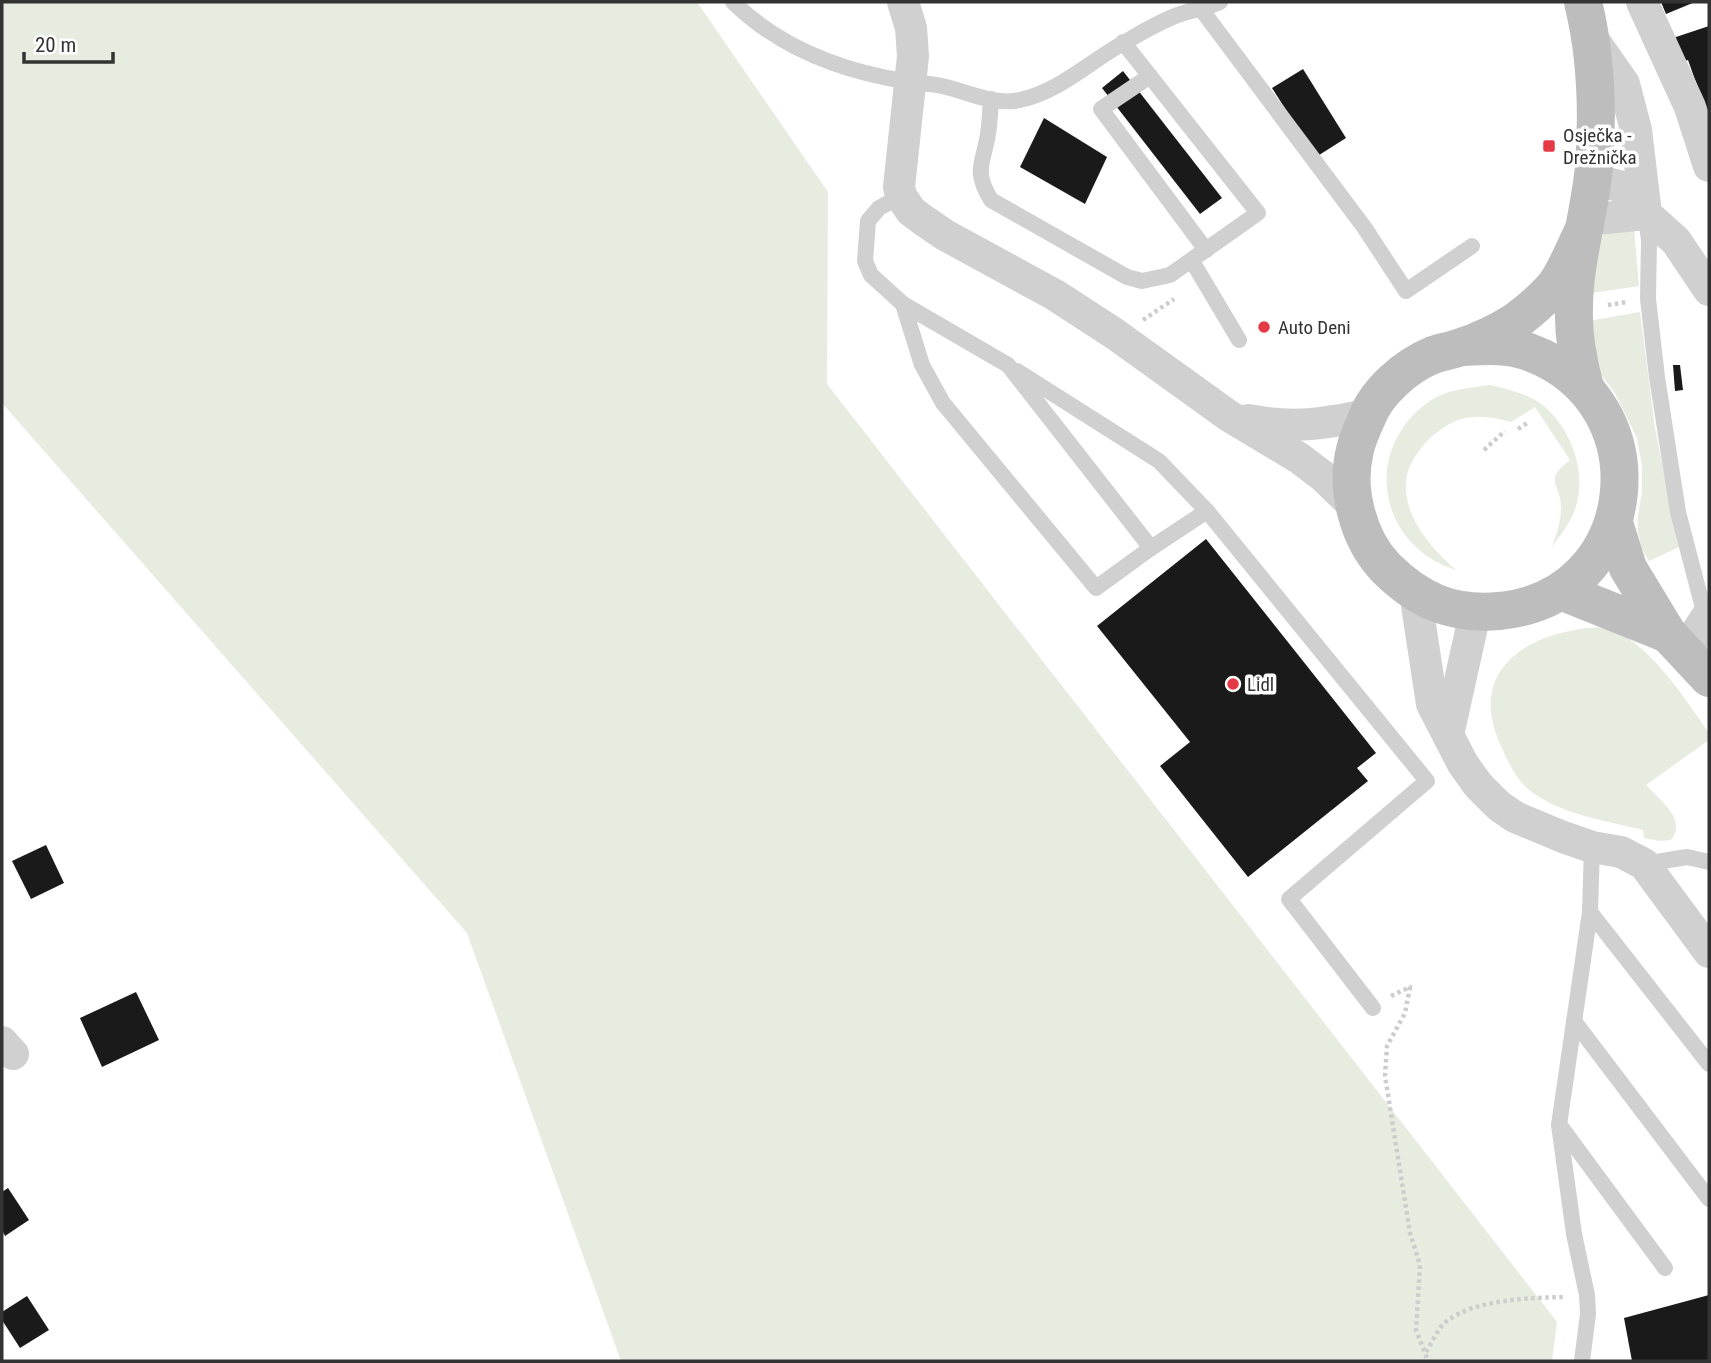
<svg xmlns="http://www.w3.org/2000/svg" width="1711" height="1363" font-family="'Roboto Condensed',sans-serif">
<rect width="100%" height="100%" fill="#fff"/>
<g fill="#e6ecdf">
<polygon points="2,2 697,2 828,192 827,384 1557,1322 1552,1361 621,1361 467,933 2,403"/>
<polygon points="1634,228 1639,286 1585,294 1600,238 1607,230"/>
<polygon points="1640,312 1655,428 1679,547 1649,561 1642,549 1638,533 1638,515 1642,492 1642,466 1637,438 1615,393 1599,372 1583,322"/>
<path d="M1490,385C1507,389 1525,393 1540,403C1571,426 1588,473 1575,509C1570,523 1561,535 1552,546C1557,534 1561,521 1561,508C1561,482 1542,482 1570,460L1535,407L1511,422C1494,417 1475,414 1458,420C1434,429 1406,458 1406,484C1404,518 1433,550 1456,570C1376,545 1361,445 1433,399C1449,389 1471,388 1490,385Z"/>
<path d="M1587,628C1592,628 1598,627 1603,628C1645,635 1686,700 1709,733V740L1646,785C1659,799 1688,820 1671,840L1660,841L1644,838L1643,830C1604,820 1560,815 1528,789C1515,778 1507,759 1500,744C1469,673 1521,636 1587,628Z"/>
</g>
<g fill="#1a1a1a">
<polygon points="1661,2 1695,2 1666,14"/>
<polygon points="1709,26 1709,119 1688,60 1679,63 1670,39"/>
<polygon points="1303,69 1346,138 1316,157 1272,88"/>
<polygon points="1123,71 1222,198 1200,214 1102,88"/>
<polygon points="1044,118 1107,157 1085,204 1020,167"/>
<polygon points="1673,365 1680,365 1683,390 1675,391"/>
<polygon points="1206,539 1376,753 1357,768 1368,781 1248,877 1160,766 1190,742 1097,626"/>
<polygon points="46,845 64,883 31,899 12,861"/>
<polygon points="136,992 159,1040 102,1067 80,1018"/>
<polygon points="8,1188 29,1220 5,1236 2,1230 2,1192"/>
<polygon points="1709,1295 1709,1361 1632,1361 1624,1318"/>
<polygon points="27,1296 49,1330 20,1348 2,1320 2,1312"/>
</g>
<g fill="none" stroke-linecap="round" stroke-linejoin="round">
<g stroke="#cdcdcd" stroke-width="4.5" stroke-dasharray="3.5 3.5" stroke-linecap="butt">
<polyline points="1608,305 1627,302"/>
<polyline points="1143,320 1174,299"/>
<polyline points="1518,429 1527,423"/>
<polyline points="1484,450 1505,431"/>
<polyline points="1391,996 1410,987 1405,1013 1387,1046 1385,1076 1410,1233 1420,1265 1416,1330 1428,1361"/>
<path d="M1426,1352C1432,1343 1438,1327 1447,1321C1476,1299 1529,1298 1564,1297"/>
</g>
<g stroke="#d0d0d0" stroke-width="16">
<path d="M733,2C781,49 844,72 910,82C920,84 931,83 942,86C966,91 994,106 1020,100C1061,91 1091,60 1127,41C1142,32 1158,23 1175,16C1190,10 1205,9 1220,2"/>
<polyline points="1201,9 1364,227 1406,291 1472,246"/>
<polyline points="1150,76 1101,109 1206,250"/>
<path d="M991,99C990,111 990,122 988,134C983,165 973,170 991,200L1127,277L1142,281L1170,275L1258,213L1123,42"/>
<polyline points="901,196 879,208 868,221 865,261 871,275 903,304 922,365 943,403 1096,588 1151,548 1008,365 903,304"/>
<polyline points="1646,219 1649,240 1648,299 1657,377 1678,512 1703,608 1686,634"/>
<polyline points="1192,261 1239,340"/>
<polyline points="1017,371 1159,461 1207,511 1151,548"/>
<polyline points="1207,511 1427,781 1289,899 1373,1008"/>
<polyline points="1644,864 1687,857 1709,862"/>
<polyline points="1590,912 1709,1064"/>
<polyline points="1574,1021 1709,1199"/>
<polyline points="1561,1127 1665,1268"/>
<polyline points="1582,1361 1588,1314 1587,1295 1574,1234 1559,1125 1590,912 1592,847"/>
</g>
<g stroke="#d0d0d0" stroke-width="32">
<polyline points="903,2 911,28 913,56 899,187 901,196 911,211 923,220 945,235 1055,295 1115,334 1229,416 1299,458 1324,477 1356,508"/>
<polyline points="1642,2 1690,107 1709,166"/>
<polyline points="1592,38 1624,84 1636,130 1646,214 1676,241 1709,290"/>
<polyline points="1591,179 1643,192"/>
<polyline points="1585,220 1646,214"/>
<path d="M1248,420C1294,429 1322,424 1367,415"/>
<polyline points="1415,592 1432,704 1463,764 1478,785 1499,806 1515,817 1563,837 1592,847 1621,852 1644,864 1709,952"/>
<polyline points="1679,645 1709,628"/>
<polyline points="1448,735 1475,613"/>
<polyline points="2,1042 13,1054"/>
</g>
<g stroke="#bdbdbd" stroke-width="38">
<path d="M1583,2C1596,55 1598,112 1594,166C1590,213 1574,261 1574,308C1573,335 1578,362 1585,387"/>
<path d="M1461,347C1484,346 1507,344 1529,352C1664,401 1643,598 1499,611C1452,615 1419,601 1386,568C1358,539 1345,489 1355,450C1357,440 1362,429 1366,420C1376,392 1406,366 1433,355C1441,352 1450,351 1458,348C1477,342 1500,331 1516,321C1528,312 1542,300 1552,289C1563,278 1576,245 1584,229"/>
<polyline points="1614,523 1628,568 1668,634 1709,678"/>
<polyline points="1561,591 1668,634"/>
</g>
</g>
<g fill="#e63946" stroke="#fff" stroke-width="2.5">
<rect x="1542" y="139" width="14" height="14" rx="3.5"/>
<circle cx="1264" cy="327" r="7"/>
<circle cx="1233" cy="684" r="7"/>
</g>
<g text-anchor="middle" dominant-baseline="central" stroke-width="7" stroke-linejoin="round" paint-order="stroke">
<g font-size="19" fill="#333" stroke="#fff" text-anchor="start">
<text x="1563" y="135">Osječka -<tspan x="1563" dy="22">Drežnička</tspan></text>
<text x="1278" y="327">Auto Deni</text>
<text x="1247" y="684">Lidl</text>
</g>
</g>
<rect width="1711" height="1363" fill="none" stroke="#333333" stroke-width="7"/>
<path d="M24 52v10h89v-10" fill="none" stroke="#333333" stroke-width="3.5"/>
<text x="35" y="52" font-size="21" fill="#333333" stroke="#ffffff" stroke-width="5" paint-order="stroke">20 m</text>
</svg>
